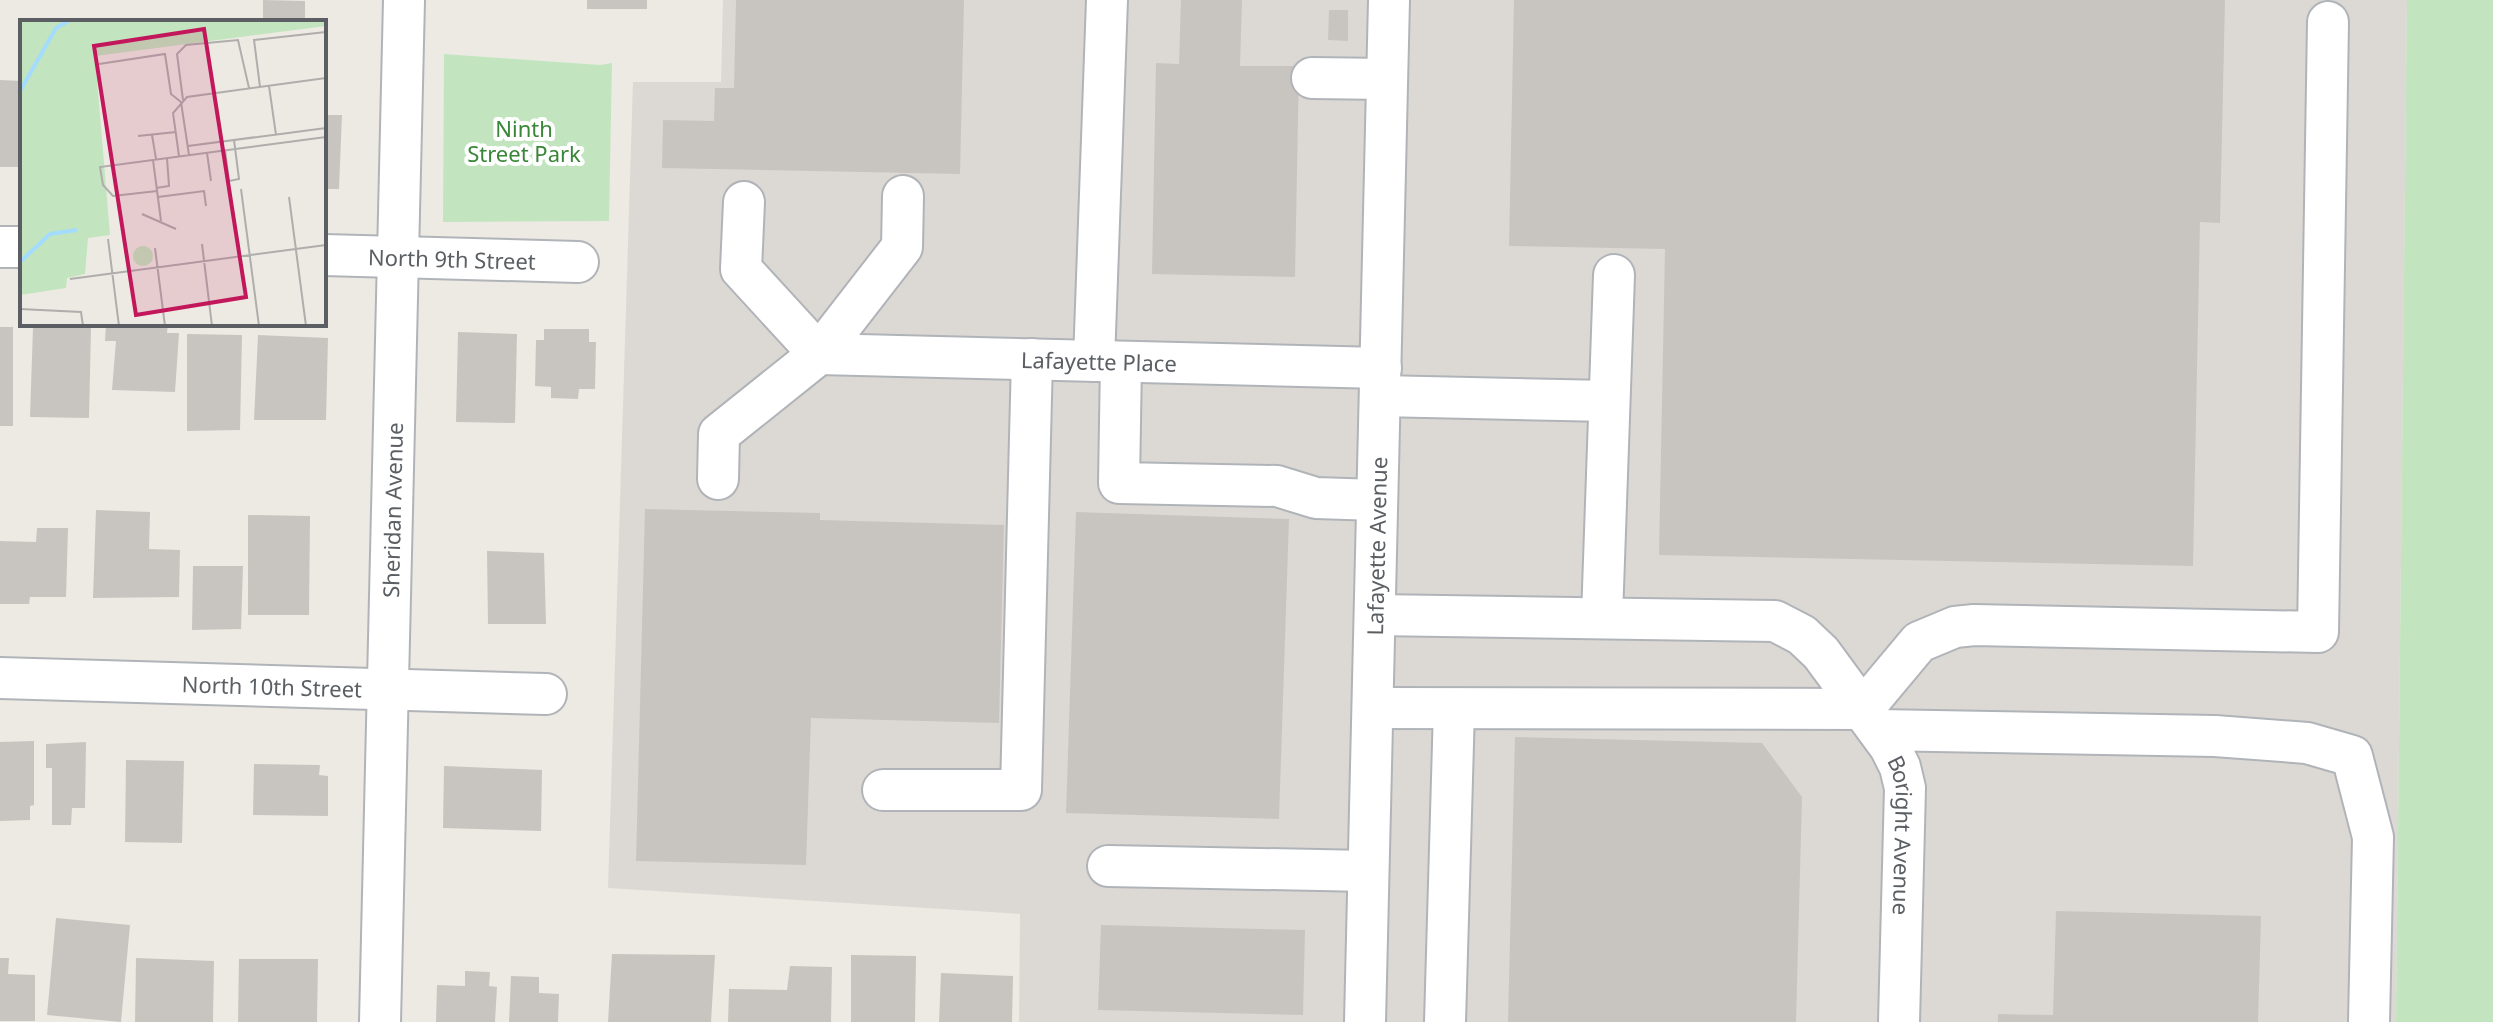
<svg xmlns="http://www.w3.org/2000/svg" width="2493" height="1022" font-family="'Noto Sans',sans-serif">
<rect width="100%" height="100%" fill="#edeae3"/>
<polygon fill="#dcd9d5" points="723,0 2407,0 2396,1022 1019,1022 1020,914 608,888 633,82 721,82"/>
<g fill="#c2e5bf">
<polygon points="2407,0 2493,0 2493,1022 2396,1022"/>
<polygon points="444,54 600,65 612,63 609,221 443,222"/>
</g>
<g fill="#c8c5c0">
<polygon points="263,0 305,1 305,22 263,22"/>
<rect x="587" y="0" width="60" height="9"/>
<polygon points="736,0 964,0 960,174 662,168 663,120 714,121 715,88 734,88"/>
<polygon points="1181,0 1242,0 1240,66 1299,66 1295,277 1152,274 1156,63 1179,64"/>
<polygon points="1514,0 2225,0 2220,223 2200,222 2193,566 1659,555 1665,249 1509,246"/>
<polygon points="1329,10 1348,10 1348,41 1328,40"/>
<polygon points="0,80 22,81 22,167 0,167"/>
<polygon points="324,115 342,115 339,189 324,189"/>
<polygon points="106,324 168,324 167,333 179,333 175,392 112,390 116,341 105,341"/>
<rect x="0" y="327" width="13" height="99"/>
<polygon points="33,327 91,328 89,418 30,417"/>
<polygon points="544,329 589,329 589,342 596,342 595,389 579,389 578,399 551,398 551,387 535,386 536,340 544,340"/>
<polygon points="458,332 517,334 515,423 456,422"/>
<polygon points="187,334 242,335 240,430 187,431"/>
<polygon points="258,335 328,338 326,420 254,420"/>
<polygon points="645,509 820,513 820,520 1004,525 999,723 811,718 806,865 636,861"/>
<polygon points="96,510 150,512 149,549 180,550 179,597 93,598"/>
<polygon points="1076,512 1289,519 1279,819 1066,813"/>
<polygon points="248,515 310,516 309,615 248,615"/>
<polygon points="37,528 68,528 66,597 30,597 29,604 0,604 0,541 36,542"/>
<polygon points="487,551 544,553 546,624 488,624"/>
<polygon points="193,566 243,566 241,629 192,630"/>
<polygon points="1515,737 1762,743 1802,797 1796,1022 1508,1022"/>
<polygon points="34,741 34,805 30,806 30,820 0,821 0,742"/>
<polygon points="86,742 85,808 72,808 71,825 52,825 52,768 46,768 46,744"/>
<polygon points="126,760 184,761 182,843 125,842"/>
<polygon points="254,764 320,765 319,775 328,776 328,816 253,815"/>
<polygon points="444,766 542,770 541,831 443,828"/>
<polygon points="2056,911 2261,916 2258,1022 1998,1022 1998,1014 2053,1015"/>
<polygon points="56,918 130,925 121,1022 47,1015"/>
<polygon points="1101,925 1305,930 1303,1015 1098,1010"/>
<polygon points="612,954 715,955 711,1022 608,1022"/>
<polygon points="851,955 916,956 915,1022 851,1022"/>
<polygon points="0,958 9,958 8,974 35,975 35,1021 0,1021"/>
<polygon points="136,958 214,961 213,1022 135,1022"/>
<polygon points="239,959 318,959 317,1022 238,1022"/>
<polygon points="790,966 832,967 831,1022 728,1022 729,989 787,990"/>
<polygon points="465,971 490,972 489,986 497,987 495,1022 436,1022 437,985 465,986"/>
<polygon points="941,973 1013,976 1012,1022 939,1022"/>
<polygon points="511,976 539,977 539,993 559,994 558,1022 509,1022"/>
</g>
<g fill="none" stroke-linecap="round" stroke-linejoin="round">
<defs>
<g id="minor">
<polyline points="1312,78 1387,79"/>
<polyline points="744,202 741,269 819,354"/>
<polyline points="0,247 22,247"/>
<path id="s1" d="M324,255L578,262"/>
<path id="s2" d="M819,354L1381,368"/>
<polyline points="1094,361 1107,0"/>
<polyline points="1121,362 1119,483 1277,486 1316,498 1377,500"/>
<polyline points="1380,396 1609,401"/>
<polyline points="718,479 719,434 819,354 902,247 903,196"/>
<path id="s3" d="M1375,615L1775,621L1802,635L1821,653L1890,747L1900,767L1905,788L1899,1022"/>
<polyline points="1602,617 1614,275"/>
<path id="s4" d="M0,678L546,694"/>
<polyline points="1373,708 1863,709"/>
<polyline points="1863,709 1919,642 1955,627 1974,625 2318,632 2328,22"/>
<polyline points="1878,730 2215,736 2307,743 2352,756 2373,837 2369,1022"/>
<polyline points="883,790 1021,790 1032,359"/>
<polyline points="1108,866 1368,871"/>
<path id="s5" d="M380,1022L404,0"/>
<path id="s6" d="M1365,1022L1389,0"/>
<polyline points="1445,1022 1454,709"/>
</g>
</defs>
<use href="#minor" stroke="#b0b4b8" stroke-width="44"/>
<use href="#minor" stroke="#fff" stroke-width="40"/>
</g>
<g text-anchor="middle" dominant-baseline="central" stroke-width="8" stroke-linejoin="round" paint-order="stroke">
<g font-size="22" fill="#398637" stroke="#fff">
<text x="524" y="128">Ninth<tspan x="524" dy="25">Street Park</tspan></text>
</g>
<g font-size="22" fill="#5b5f63" stroke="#fff">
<text stroke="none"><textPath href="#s1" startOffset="128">North 9th Street</textPath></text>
<text stroke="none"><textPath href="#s2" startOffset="280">Lafayette Place</textPath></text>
<text stroke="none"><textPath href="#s5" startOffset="512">Sheridan Avenue</textPath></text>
<text stroke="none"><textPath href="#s6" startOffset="476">Lafayette Avenue</textPath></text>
<text stroke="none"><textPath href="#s4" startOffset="272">North 10th Street</textPath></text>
<text stroke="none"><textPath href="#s3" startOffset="664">Boright Avenue</textPath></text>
</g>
</g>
<g transform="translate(20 20)">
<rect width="306" height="306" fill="#edeae3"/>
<path d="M0,0H306V6L75,36L90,215L68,218L65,254L47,258L46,268L0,275ZM113 236a10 10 0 1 1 20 0a10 10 0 1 1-20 0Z" fill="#c2e5bf"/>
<path fill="none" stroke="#a3dcfd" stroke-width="4" d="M0,71L36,8L50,0M0,242L30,214L57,210"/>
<path fill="none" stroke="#afaeac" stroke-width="2" d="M79,44L145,34L151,74L161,82L169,135M249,66L256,115M240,67L234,20L306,12M163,80L157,34L166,25L218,20L229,68M132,115L136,139M118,116L156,112M168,126L306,108M205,130L209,161L219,159L214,120M187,133L191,161M159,136L153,93L167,77L306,58M133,140L141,201M136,168L149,166L147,138M221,169L239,306M137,171L93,176L83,165L80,147L306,117M138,177L184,171L186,186M269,177L286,306M122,194L156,209M88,219L99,306M182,224L192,306M135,228L145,306M50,259L306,225M0,289L61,292L63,306"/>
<path fill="#c2185b" fill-opacity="0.15" stroke="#c2185b" stroke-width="4" d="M184,9L226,277L116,295L74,26Z"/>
<rect width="306" height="306" fill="none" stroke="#5b5f63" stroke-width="4"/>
</g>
</svg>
